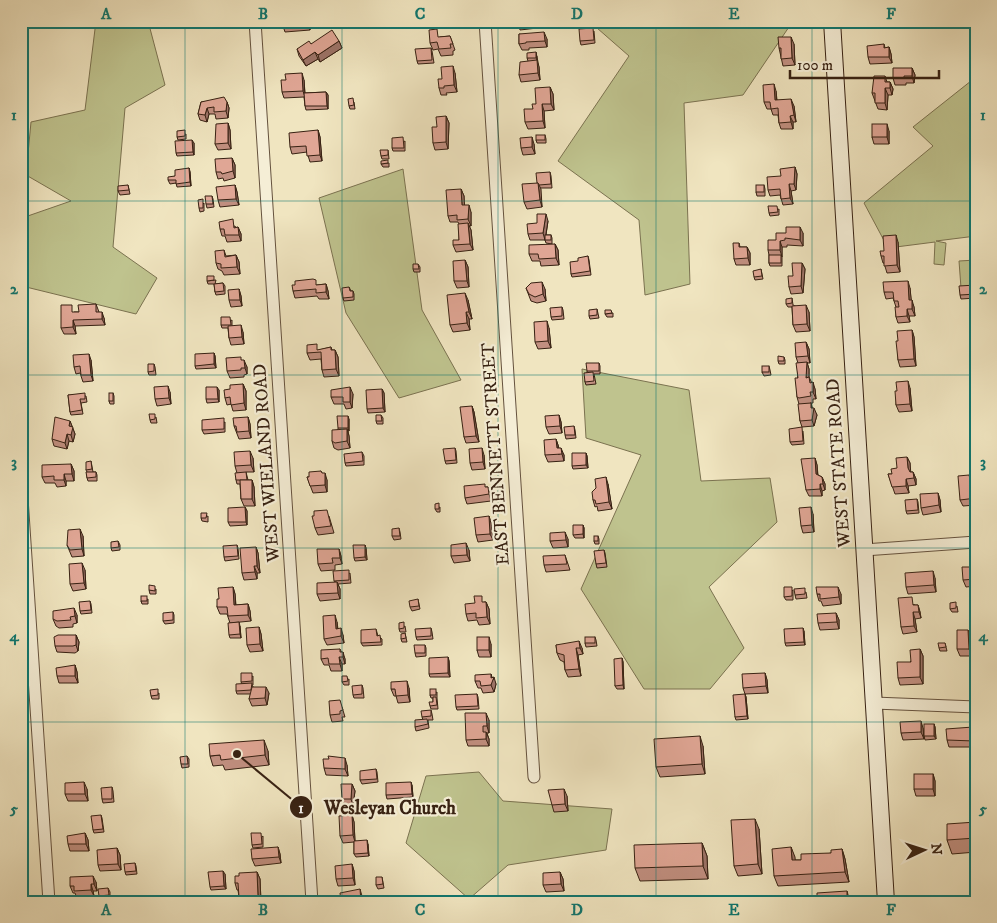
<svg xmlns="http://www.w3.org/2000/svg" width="997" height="923" font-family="'IM FELL DW Pica',serif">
<rect width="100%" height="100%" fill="#f0e5c0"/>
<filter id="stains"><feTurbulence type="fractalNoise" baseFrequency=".004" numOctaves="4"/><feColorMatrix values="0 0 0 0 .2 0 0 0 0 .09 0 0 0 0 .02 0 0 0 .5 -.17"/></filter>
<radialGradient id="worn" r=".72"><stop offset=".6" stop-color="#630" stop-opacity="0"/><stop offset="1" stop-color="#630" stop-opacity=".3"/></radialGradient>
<g fill="#bfc38e" stroke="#7b7250">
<polygon points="96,21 148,21 165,85 125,108 113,247 157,278 136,314 26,287 22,218 71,201 26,175 31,122 85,110"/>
<polygon points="589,21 793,21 743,95 684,103 690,284 645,295 639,220 558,161 629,56"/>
<polygon points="976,77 976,236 936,241 946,243 944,265 934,264 935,242 888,248 864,203 933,146 913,127"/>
<polygon points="403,169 422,310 461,380 399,398 346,313 319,198"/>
<polygon points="976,260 976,287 961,288 959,261"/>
<polygon points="582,369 689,390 701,481 770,478 777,522 709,587 744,648 710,689 644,689 581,589 641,455 586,438"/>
<polygon points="479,772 503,801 612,809 606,850 508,865 469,899 406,843 426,776"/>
</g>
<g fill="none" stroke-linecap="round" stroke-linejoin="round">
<defs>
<g id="street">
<polyline points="255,21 312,902"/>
<polyline points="485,21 534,777"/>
<polyline points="21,483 49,902"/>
<polyline points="864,550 976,542"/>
<polyline points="874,703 976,707"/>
</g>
<polyline id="secondary" points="832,21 886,902"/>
</defs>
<use href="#street" stroke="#65523e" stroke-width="13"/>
<use href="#secondary" stroke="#372112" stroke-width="18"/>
<use href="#street" stroke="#f5eed6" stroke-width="11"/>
<use href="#secondary" stroke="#f5eed6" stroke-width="16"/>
</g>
<g fill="#c18f80" stroke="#372112">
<polygon points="282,21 309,21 310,30 285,32 283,26"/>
<polygon points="514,21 546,21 546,27 520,30 519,26 516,26"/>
<polygon points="594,31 595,43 581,45 580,41"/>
<polygon points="519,34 547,39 547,47 529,48 529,50 522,50 519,44"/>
<polygon points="450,36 455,50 453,51 453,55 441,56 438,49 433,50 430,43 440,37"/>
<polygon points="339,41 342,48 320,62 318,59 306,66 299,56 297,49 311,44"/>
<polygon points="794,44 795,65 783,66 779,48"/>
<polygon points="884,44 885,48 889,47 891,54 892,63 870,64 868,57"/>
<polygon points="431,48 432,51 434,63 418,64 417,61"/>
<polygon points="537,56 537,61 539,67 540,80 521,82 519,75 528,61 527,58"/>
<polygon points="912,68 915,75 914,83 906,83 906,85 895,85 893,78"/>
<polygon points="455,73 457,92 446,93 447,95 441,95 439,88 442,79"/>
<polygon points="885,76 887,82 890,82 893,89 892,95 888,95 887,110 878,109 872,93"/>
<polygon points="304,80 305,93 326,92 328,95 328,109 306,110 305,106 304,97 284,98 282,92"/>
<polygon points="550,87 553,94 554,110 544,111 545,128 528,129 525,122 536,104"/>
<polygon points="776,91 777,100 794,106 796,122 793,122 793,129 781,129 779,123 778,115 773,115 771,109 767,109 764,102"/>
<polygon points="201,102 227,102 229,108 228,118 216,119 215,114 209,114 207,122 200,120 198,114"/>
<polygon points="354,102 355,109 350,109 349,106"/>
<polygon points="446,116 449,123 448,149 435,150 433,143 437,127"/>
<polygon points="228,123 230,130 231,149 218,150 215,144"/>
<polygon points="318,130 320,137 322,161 310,162 307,152 292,154 290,147"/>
<polygon points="889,131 889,144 874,144 872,137"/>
<polygon points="186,134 186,139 178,140 177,137"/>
<polygon points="545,135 546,139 546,143 537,143 536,140"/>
<polygon points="405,141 405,151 393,151 392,148"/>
<polygon points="194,143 194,155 177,156 176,153"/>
<polygon points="534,144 535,154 523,155 521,148"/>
<polygon points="388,150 389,159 382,159 381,156"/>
<polygon points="232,158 235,165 235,178 224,181 223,178 218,179 216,172"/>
<polygon points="389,163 389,167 383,167 381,164"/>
<polygon points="795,167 797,174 796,190 791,191 793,204 783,205 780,195 770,196 768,190 781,176"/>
<polygon points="189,168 190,172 191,186 177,187 176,183 170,184 168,180"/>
<polygon points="550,172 551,176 552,188 540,188 542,207 527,209 524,202 537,183"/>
<polygon points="128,185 130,194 120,195 118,191"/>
<polygon points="235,185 237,192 239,205 220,207 218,200"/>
<polygon points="764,185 765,189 765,196 757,196 756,192"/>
<polygon points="461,189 464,196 464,205 471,212 471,226 469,226 471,230 473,250 456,252 453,245 459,240 459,224 458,222 450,222 448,216"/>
<polygon points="212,196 213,199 214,207 207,208 206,204"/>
<polygon points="204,203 204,211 200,212 199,208"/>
<polygon points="779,209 779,215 770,216 769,213"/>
<polygon points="548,221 546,235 551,235 552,238 552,244 546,243 545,240 530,240 528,234 537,223"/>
<polygon points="235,226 236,228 238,227 241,234 241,241 227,242 225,236 222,236 220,229"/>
<polygon points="803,233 803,246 787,245 787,247 782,247 782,266 770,266 769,263 769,255 768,250 776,240"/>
<polygon points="898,242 900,272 887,273 884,263 883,263 881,256 884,251"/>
<polygon points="739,243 740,247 747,247 750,253 750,265 736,265 734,259"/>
<polygon points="555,244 558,250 559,265 541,266 540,261 532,261 529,254"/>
<polygon points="224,250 226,256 236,255 239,262 240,274 224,275 222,271 218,269 216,263"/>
<polygon points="588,256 589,260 591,275 572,277 571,274 578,261"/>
<polygon points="465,260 468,267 469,287 457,288 454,281"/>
<polygon points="802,263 805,269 803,293 791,294 789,287 793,276"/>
<polygon points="418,264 420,267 420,272 414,272 413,269"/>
<polygon points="761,269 763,279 755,280 754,277"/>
<polygon points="216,280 215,284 223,283 225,286 225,294 216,295 215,292 214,284 208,284 207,281"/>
<polygon points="326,284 328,291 329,299 319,299 317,296 295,298 293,291 317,285"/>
<polygon points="976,285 976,298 961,299 960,295"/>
<polygon points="349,287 351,291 353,291 354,294 354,300 344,301 343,298"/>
<polygon points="526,288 545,289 546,301 537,303 531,301"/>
<polygon points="910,288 911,300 914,307 915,316 909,316 910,322 898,323 896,317 896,307 893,298 886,299 884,292"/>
<polygon points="239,289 241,296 242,306 231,307 229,300"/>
<polygon points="792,298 793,305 809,312 810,331 796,332 793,325 792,307 788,307 786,304"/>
<polygon points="468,300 472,319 469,319 470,330 453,332 450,325"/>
<polygon points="96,304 99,312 104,318 105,325 75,326 76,334 64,334 61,328 74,312 79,312"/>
<polygon points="562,307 563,310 564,319 552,320 551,317"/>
<polygon points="597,309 599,318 590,319 589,316"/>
<polygon points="613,313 613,317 607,317 605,314"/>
<polygon points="232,320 232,326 243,332 244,344 231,345 229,338 228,328 222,328 221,325"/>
<polygon points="549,328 551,348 538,349 535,342"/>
<polygon points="912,330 914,337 916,366 900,367 898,360 898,341"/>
<polygon points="806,342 809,349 810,363 807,363 809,369 809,377 815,389 816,399 813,399 813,403 810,403 812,408 817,415 814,426 802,427 800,421 799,404 797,397 798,363 796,357"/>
<polygon points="331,347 332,350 335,350 338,357 339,376 324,377 322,370 321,359 310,360 307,353"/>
<polygon points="214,353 215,356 216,368 196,369 195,366"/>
<polygon points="784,357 785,360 785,364 779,364 778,361"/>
<polygon points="91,360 93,381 83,382 80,373 76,374 74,367"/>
<polygon points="242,360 247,367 247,374 244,375 244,377 230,378 227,371"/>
<polygon points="599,363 600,366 600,374 594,374 596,384 586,385 585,382 587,372 587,371"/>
<polygon points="154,364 155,367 156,375 149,375 148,372"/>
<polygon points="769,366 770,370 771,375 764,376 762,372"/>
<polygon points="243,384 246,391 246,410 233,411 231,404 227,405 225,398 230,389"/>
<polygon points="910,388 912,411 899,412 896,405 897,391"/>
<polygon points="382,389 384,393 385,412 368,413 367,409"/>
<polygon points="219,390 219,402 207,403 206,399"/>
<polygon points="170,392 171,404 157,406 155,399"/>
<polygon points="113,393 114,396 114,404 110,404 109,401"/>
<polygon points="353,394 352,408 346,409 344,404 334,404 331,397"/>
<polygon points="68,395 86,396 87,402 81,403 83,414 71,415 70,412"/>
<polygon points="472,406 474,412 479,442 466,443 464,437"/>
<polygon points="381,415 383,418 383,424 377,424 376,421"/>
<polygon points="559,415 561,422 562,433 549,434 546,427"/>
<polygon points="156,417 157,423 151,423 150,420"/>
<polygon points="248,417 250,424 251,438 239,439 234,426"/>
<polygon points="349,419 349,431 348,431 349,436 350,448 338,450 334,448 332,441 338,429 338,428"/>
<polygon points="70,421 75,434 73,442 69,441 67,449 54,446 52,439"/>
<polygon points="225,422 225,432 204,434 202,430"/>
<polygon points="574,426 575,430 576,438 566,439 565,435"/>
<polygon points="803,431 804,444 792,445 790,442"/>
<polygon points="556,439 559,448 564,455 564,461 548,462 545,455"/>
<polygon points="455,448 456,451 457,463 446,464 445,461"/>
<polygon points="362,452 364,456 364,465 346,466 345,463"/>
<polygon points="586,453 587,456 588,468 573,469 572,466"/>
<polygon points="484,455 485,469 472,470 470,463"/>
<polygon points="907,457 910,463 910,472 913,472 916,479 916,485 908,486 909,493 895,494 888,474 892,474"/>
<polygon points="253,458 254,472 246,472 248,480 252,480 254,487 255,506 244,506 241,499 240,484 237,484 236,480 237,473 235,466"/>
<polygon points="815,458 817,465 818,475 822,477 825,484 825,490 822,491 822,496 809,496 806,490"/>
<polygon points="91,461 93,472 96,472 97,475 97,481 88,481 87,478 87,472 86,470"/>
<polygon points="71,464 74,471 74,481 66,481 66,486 57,487 55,483 45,483 42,477"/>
<polygon points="321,471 322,473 327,480 327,492 313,493 307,477 309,477"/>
<polygon points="976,482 976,505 963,506 960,500 972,483"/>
<polygon points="608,484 612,509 598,511 597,506 595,507 593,500 596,488"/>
<polygon points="486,487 488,487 491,494 491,501 467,504 465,498"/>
<polygon points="938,493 940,500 941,512 923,515 921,508"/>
<polygon points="917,499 918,502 919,513 907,514 906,511"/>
<polygon points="245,507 247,511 247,525 230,526 228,522"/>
<polygon points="440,507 440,512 437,512 435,509"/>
<polygon points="813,514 814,532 803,533 801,526"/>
<polygon points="208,516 208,522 202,521 201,518"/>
<polygon points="329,516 334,533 318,535 315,528"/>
<polygon points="489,516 491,523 493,540 478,542 476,535"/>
<polygon points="583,525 584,528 584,538 575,538 573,535"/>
<polygon points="399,528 400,532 401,539 394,540 392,536"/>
<polygon points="83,536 84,556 72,557 67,545"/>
<polygon points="598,536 599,539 599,544 595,544 594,541"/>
<polygon points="568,539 568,547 553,548 550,541"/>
<polygon points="118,541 120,545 120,550 112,551 111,548"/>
<polygon points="237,545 238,548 239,559 225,561 224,557"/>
<polygon points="365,545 366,548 367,560 355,561 354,558"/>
<polygon points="256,547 258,553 260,573 257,573 257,579 244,580 242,573"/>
<polygon points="339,549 341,556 342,564 335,565 335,570 321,571 318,564"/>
<polygon points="469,550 470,561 454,563 451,556"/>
<polygon points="604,550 605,553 607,567 597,568 596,564"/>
<polygon points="565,555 570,570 546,572 544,565"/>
<polygon points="976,567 976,586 966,587 963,580"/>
<polygon points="85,570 86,589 73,591 70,584"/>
<polygon points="350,573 351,583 338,584 340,589 340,599 320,601 317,594 334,582"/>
<polygon points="935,578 936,592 908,594 906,587"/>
<polygon points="233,587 235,594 236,605 248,604 250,611 251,621 230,623 227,614 220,614 217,607 219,599"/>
<polygon points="156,589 156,594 150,594 149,590"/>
<polygon points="793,590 793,600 786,600 784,597"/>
<polygon points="806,592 807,598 796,599 795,595"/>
<polygon points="817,594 841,594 841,604 823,606 821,601 819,601"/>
<polygon points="148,599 148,604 142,604 141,601"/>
<polygon points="418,599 420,609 412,611 410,607"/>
<polygon points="90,601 91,604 92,613 81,614 80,611"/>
<polygon points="484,602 486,602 489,609 490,624 479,625 477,620 468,621 466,614"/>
<polygon points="914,604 914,605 918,605 920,612 921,618 915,619 917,632 903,634 901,627"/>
<polygon points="957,606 958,612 952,612 950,609"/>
<polygon points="173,612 174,615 174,623 165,624 163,621"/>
<polygon points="836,613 839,620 839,629 820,630 818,623"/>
<polygon points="77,615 77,623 73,624 73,627 59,628 56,626 53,619"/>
<polygon points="337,622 338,629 343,635 344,643 327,645 324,639"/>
<polygon points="240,626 241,638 230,638 229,635"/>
<polygon points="405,626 406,632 400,632 399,629"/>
<polygon points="259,627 261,634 263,651 250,652 247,645"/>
<polygon points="431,628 432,632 433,639 417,640 416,637"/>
<polygon points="376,629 378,636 382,639 382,645 363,646 361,643"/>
<polygon points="804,631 805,645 786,646 785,643"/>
<polygon points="405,633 407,642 402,642 401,639"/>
<polygon points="76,635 79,642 78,651 75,653 57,652 55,646"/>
<polygon points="971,636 972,656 960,656 957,649"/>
<polygon points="595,637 596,640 597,646 586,647 585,643"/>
<polygon points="945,643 947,651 940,651 939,648"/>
<polygon points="491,644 491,657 479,657 477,650"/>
<polygon points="425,645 426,648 426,656 416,657 415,653"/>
<polygon points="556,645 582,648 583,654 578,655 581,676 568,677 565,670 564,662 560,660 557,653"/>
<polygon points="340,649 345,659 345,664 342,664 342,671 331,671 329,665 324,665 321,659"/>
<polygon points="920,649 923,656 923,684 900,685 898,678"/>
<polygon points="448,657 449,661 450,677 430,677 429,674"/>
<polygon points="622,658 623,662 624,689 617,689 615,686"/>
<polygon points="75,665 77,672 78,683 59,683 57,676"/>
<polygon points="765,673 767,680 768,693 745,694 746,697 748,719 736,720 735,717 745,694 743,688"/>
<polygon points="253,676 253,685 252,685 253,687 269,693 267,705 252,706 249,699 251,694 237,694 236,691 242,684 241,682"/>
<polygon points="492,677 496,684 494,692 483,693 481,688 478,688 475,681"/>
<polygon points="349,679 349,685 344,685 342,682"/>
<polygon points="362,685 363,688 364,698 354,698 353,695"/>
<polygon points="409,688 410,702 398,703 396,696 394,696 391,689"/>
<polygon points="437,692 437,698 438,709 431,709 430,706 433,702 433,698 431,698 430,695"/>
<polygon points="159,693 159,699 152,699 151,696"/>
<polygon points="477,694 478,697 479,709 457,710 456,707"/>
<polygon points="342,707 345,717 342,717 343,721 332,722 330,715"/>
<polygon points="431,710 432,714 433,720 428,720 429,728 416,731 415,727 423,720 422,717"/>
<polygon points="489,720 489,733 487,733 489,739 489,746 468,746 466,740"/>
<polygon points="934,724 935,727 936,739 925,740 924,736"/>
<polygon points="923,728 924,739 903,740 901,733"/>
<polygon points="975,733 976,747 949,747 947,740"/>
<polygon points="703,746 705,774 660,777 656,767"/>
<polygon points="268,751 269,765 225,770 223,765 213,766 210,756"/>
<polygon points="187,756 189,759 189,767 182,768 181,764"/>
<polygon points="347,765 348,776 326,775 324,768"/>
<polygon points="376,769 377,772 378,782 362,784 360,780"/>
<polygon points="933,774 935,781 935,796 916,796 914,789"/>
<polygon points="352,784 355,791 353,806 344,806 342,799"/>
<polygon points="412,785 413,797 387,799 386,795"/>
<polygon points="112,787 113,791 114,802 103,803 102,799"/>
<polygon points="87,789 88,801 68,801 65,794"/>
<polygon points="567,796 568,811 554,812 552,805"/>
<polygon points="101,815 102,818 104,832 94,833 93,830"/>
<polygon points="352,815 354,822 355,841 368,844 369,856 356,857 354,854 354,842 343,843 340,836"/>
<polygon points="976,822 976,852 952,854 947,840"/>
<polygon points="759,829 762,874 738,876 734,866"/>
<polygon points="85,833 88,840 89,851 70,851 68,844"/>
<polygon points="263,836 263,847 253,848 252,845"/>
<polygon points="702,843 707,856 708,879 640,881 635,868"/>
<polygon points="278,847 280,854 281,863 255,866 252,859"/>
<polygon points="791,847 795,860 801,860 831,853 842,849 845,859 849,882 778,886 774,876"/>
<polygon points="117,848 120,855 121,870 100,871 98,865"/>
<polygon points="135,863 136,866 137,874 126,875 125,872"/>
<polygon points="352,864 354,871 355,885 338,886 336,879"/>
<polygon points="257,872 260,879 261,902 241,902 239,897 238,890 237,890 235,883 239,876"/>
<polygon points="560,872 563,879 564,891 546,892 543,885"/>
<polygon points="225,874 226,889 211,890 210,887"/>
<polygon points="382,877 384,888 378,889 376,885"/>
<polygon points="96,882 97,891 93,891 94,896 77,898 75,893 73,893 70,886"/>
<polygon points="108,888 110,892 110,899 100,899 99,896"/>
</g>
<g fill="#9d7468" stroke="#372112">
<polygon points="307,21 309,21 310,30 307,23"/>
<polygon points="544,32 547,39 547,47 545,41"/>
<polygon points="791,37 794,44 795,65 792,58"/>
<polygon points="339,41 342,48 320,62 318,55"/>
<polygon points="889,47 891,54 892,63 889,57"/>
<polygon points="315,52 318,59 306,66 303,60"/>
<polygon points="536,52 539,67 540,80 538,73"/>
<polygon points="453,66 455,73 457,92 454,85"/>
<polygon points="912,68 915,75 914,83 912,76"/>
<polygon points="302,73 304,80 305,97 303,91"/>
<polygon points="890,82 893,89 892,95 890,88"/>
<polygon points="774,84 776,91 777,107 775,100"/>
<polygon points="550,87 553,94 554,110 551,104"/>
<polygon points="885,88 888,95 887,110 885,103"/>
<polygon points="326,92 328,95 328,109 327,106"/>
<polygon points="791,99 794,106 796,122 794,115"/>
<polygon points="227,102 229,108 228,118 226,111"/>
<polygon points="542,104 544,111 545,128 543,121"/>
<polygon points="207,108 209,114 207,122 205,115"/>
<polygon points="446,116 449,123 448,149 446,142"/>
<polygon points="790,116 793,122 793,129 791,122"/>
<polygon points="228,123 230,130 231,149 228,143"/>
<polygon points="887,124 889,131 889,144 887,137"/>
<polygon points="318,130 320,137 322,161 320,155"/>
<polygon points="532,137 534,144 535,154 532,147"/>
<polygon points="192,140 194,143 194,155 193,152"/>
<polygon points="232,158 235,165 235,178 233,171"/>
<polygon points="795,167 797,174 796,190 794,184"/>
<polygon points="189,168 190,172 191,186 190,182"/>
<polygon points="538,183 541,189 542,207 540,200"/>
<polygon points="789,184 791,191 793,204 790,198"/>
<polygon points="235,185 237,192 239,205 236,199"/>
<polygon points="461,189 464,196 465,212 462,205"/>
<polygon points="469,205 471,212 471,226 468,219"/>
<polygon points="546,214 548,221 545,240 543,233"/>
<polygon points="468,223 471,230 473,250 470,244"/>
<polygon points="238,227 241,234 241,241 239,235"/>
<polygon points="800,227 803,233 803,246 800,240"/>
<polygon points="896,235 898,242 900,272 897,265"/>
<polygon points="780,241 782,247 782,257 780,250"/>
<polygon points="555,244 558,250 559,265 556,258"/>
<polygon points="747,247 750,253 750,265 748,258"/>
<polygon points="236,255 239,262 240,274 237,267"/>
<polygon points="465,260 468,267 469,287 467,281"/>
<polygon points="802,263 805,269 803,293 801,286"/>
<polygon points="908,281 910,288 912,307 909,300"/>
<polygon points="542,282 545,289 546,301 543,294"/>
<polygon points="326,284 328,291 329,299 326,292"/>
<polygon points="239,289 241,296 242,306 240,300"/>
<polygon points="465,293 468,300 472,319 469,312"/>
<polygon points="912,300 914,307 915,316 912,309"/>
<polygon points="806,305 809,312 810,331 807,324"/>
<polygon points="907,309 909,316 910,322 907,316"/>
<polygon points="102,312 104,318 105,325 102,319"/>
<polygon points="466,312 469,319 470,330 467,323"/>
<polygon points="73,320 75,326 76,334 73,327"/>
<polygon points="547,321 549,328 551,348 548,341"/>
<polygon points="241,325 243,332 244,344 242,337"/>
<polygon points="912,330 914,337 916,366 914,359"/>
<polygon points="806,342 809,349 810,363 808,356"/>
<polygon points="335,350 338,357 339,376 336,369"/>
<polygon points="214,353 215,356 216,368 214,364"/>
<polygon points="89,354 91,360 93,381 91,375"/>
<polygon points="244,360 247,367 247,374 245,368"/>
<polygon points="807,362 809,369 809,384 806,378"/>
<polygon points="908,381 910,388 912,411 910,404"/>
<polygon points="813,382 815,389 816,399 813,392"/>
<polygon points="243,384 246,391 246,410 244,403"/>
<polygon points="168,386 170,392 171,404 169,398"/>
<polygon points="217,387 219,390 219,402 218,399"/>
<polygon points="350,387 353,394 352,408 350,402"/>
<polygon points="382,389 384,393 385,412 383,408"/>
<polygon points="811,403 813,410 814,408 817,415 814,426 812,420"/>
<polygon points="472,406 474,412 479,442 476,436"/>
<polygon points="559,415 561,422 562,433 560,426"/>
<polygon points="348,416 349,419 349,431 348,428"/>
<polygon points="248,417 250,424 251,438 249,431"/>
<polygon points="70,421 75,434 73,442 71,435 69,426"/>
<polygon points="347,429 349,436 350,448 347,441"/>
<polygon points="67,434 69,441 67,449 65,443"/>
<polygon points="556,439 558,445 559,455 557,448"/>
<polygon points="482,448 484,455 485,469 483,462"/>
<polygon points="561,448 564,455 564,461 562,454"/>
<polygon points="250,451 253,458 254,472 251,465"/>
<polygon points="586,453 587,456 588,468 586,465"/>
<polygon points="907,457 910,463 911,475 908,468"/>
<polygon points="815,458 817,465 818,481 816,474"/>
<polygon points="71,464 74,471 74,481 72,474"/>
<polygon points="913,472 916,479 916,485 914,478"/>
<polygon points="325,473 327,480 327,492 325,485"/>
<polygon points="64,474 66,481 66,486 64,480"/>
<polygon points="606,477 608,484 612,509 609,502"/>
<polygon points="822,477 825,484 825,490 823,484"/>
<polygon points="906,479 908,486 909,493 906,486"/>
<polygon points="252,480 254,487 255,506 252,499"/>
<polygon points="820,484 822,491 822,496 820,489"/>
<polygon points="488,487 491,494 491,501 489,494"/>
<polygon points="938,493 940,500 941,512 939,505"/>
<polygon points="245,507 247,511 247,525 246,522"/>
<polygon points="811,507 813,514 814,532 812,525"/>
<polygon points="489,516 491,523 493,540 490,534"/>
<polygon points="583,525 584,528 584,538 583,534"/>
<polygon points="80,529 83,536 84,556 82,549"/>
<polygon points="565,532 568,539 568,547 566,540"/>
<polygon points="466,543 469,550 470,561 467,555"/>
<polygon points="365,545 366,548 367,560 365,557"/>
<polygon points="256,547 258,553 260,573 257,566"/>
<polygon points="339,549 341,556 342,564 340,558"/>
<polygon points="82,563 85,570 86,589 84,583"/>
<polygon points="254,566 257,573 257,579 255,572"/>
<polygon points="933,571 935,578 936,592 934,585"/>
<polygon points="337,582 340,589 340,599 338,593"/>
<polygon points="233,587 235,594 236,612 234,605"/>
<polygon points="838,587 841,594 841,604 839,597"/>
<polygon points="486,602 489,609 490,624 487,617"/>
<polygon points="248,604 250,611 251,621 248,615"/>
<polygon points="918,605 920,612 921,618 919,612"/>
<polygon points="74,608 77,615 77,623 75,616"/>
<polygon points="913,612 915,619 917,632 914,626"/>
<polygon points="836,613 839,620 839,629 837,622"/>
<polygon points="335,615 337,622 338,636 336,629"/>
<polygon points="239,622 240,626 241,638 240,634"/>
<polygon points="259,627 261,634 263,651 260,644"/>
<polygon points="341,628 343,635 344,643 341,636"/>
<polygon points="803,628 804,631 805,645 804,642"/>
<polygon points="968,630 971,636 972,656 969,649"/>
<polygon points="76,635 79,642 78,651 76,645"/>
<polygon points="489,637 491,644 491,657 489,650"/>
<polygon points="579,641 582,648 583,654 580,648"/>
<polygon points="576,648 578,655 581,676 579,669"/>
<polygon points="920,649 923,656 923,684 920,677"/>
<polygon points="343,652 345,659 345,664 343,657"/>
<polygon points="339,657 342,664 342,671 340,664"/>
<polygon points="448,657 449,661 450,677 448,673"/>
<polygon points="622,658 623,662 624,689 623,685"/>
<polygon points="75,665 77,672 78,683 75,676"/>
<polygon points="765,673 767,680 768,693 766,686"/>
<polygon points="491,674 493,680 494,677 496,684 494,692 491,685"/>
<polygon points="407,681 409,688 410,702 408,695"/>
<polygon points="266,687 269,693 267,705 265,698"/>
<polygon points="745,694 746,697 748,719 747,716"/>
<polygon points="486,713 489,720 489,733 487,726"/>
<polygon points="921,721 923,728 924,739 921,732"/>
<polygon points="934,724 935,727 936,739 934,736"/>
<polygon points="973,727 975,733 976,746 974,741"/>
<polygon points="486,732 489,739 489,746 486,739"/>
<polygon points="700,736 703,746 705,774 702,764"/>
<polygon points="264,740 268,751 269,765 265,755"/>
<polygon points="345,758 347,765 348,776 345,769"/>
<polygon points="933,774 935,781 935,796 933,789"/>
<polygon points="84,782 87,789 88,801 85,794"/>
<polygon points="411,782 412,785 413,797 412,794"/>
<polygon points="352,784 355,791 353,806 351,799"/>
<polygon points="564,789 567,796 568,811 565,804"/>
<polygon points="352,815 354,822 355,842 353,835"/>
<polygon points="755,819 759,829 762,874 758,864"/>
<polygon points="85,833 88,840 89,851 86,844"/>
<polygon points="367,840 368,844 369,856 368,853"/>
<polygon points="702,843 707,856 708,879 703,866"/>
<polygon points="278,847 280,854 281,863 279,857"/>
<polygon points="791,847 795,857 796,870 792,860"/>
<polygon points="117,848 120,855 121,870 118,864"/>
<polygon points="842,849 845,859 849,882 845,872"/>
<polygon points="352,864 354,871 355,885 353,878"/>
<polygon points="223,871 225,874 226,889 224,886"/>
<polygon points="257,872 260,879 261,902 258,896"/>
<polygon points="560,872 563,879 564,891 561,884"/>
<polygon points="93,876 96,882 97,891 94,884"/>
<polygon points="91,884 93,891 94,896 91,890"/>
<polygon points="360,889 362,896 363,902 361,902"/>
<polygon points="847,891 850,902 847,902"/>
</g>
<g fill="#e0a695" stroke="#372112">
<polygon points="282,21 307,21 307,23 283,26"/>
<polygon points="518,21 536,21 518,23"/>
<polygon points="593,28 594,40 580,41 579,29"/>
<polygon points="437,29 438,37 450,36 453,44 450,44 451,48 439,49 437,42 430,43 429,30"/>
<polygon points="332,30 339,41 318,55 315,52 303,60 297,49 309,41 311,44"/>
<polygon points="544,32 545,41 526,42 526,43 519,44 519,34"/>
<polygon points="778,37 791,37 792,58 781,59 781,48 779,48"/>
<polygon points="884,44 884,48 889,47 889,57 868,57 867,46"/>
<polygon points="431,48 432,60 417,61 415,49"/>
<polygon points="536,52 536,58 527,58 527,53"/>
<polygon points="537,60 538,73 519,75 520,62"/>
<polygon points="453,66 454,85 444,86 444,88 439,88 438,79 442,79 441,67"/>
<polygon points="893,68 912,68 912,76 904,76 904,78 893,78"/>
<polygon points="302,73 303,91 282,92 281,80 286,80 285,74"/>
<polygon points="874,76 885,76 885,82 890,82 890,88 885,88 885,103 875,103 875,93 872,93"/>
<polygon points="774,84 775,100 791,99 794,115 790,116 791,122 779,123 778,108 771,109 770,102 764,102 763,85"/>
<polygon points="550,87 551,104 542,104 543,121 525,122 524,109 533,109 532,104 536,104 535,88"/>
<polygon points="326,92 327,106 305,106 304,93"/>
<polygon points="224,97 227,102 226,111 214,112 214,107 207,108 205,115 198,114 201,102"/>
<polygon points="353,98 354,105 349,106 348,99"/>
<polygon points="446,116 446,142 433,143 432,127 437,127 436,117"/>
<polygon points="228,123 228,143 215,144 216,124"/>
<rect x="872" y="124" width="15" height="13"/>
<polygon points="185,130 185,136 177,137 177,131"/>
<polygon points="318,130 320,155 307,156 306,146 290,147 289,133"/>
<rect x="536" y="135" width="9" height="5"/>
<polygon points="403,137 404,148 392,148 392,138"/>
<polygon points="532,137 532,147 521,148 520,138"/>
<polygon points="192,140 193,152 176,153 175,141"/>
<polygon points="380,150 388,150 388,155 381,156"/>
<polygon points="232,158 233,171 222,174 221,172 216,172 215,159"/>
<polygon points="388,160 388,163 381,164 381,161"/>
<polygon points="795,167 794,184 789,184 790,198 781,199 780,189 768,190 767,177 781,176 780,169"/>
<polygon points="189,168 190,182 176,184 176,180 168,180 168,177 175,176 175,170"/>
<polygon points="550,172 551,184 539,185 538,183 537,183 536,173"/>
<polygon points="538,183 540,200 524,202 522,184"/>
<polygon points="128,185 129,190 118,191 118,186"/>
<polygon points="235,185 236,199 218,200 216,187"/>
<rect x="756" y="185" width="8" height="7"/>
<polygon points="461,189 462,205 469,205 468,219 457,220 457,215 448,216 446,190"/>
<polygon points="205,196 212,196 213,204 206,204"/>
<polygon points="203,199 203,208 199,208 198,200"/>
<polygon points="768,206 777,206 778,212 769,213"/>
<polygon points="537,214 546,214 543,233 528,234 527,224 537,223"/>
<polygon points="233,219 234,228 238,227 239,235 225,235 224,229 220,229 219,222"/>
<polygon points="468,223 470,244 453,245 453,240 459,240 458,224"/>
<polygon points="786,227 800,227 800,240 785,238 785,240 780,241 780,250 768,250 768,240 776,240 776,233 786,233"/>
<rect x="545" y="235" width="6" height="5"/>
<polygon points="896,235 897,265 884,266 884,256 881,256 880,251 884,251 883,236"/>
<polygon points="733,243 739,243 739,247 747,247 748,258 734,259"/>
<polygon points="555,244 556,258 539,259 538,254 529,254 529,245"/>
<polygon points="224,250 225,257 236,255 237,267 221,268 221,264 216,263 215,251"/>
<rect x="769" y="255" width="12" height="8"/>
<polygon points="588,256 590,271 571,274 570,262 578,261 578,258"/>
<polygon points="465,260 467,281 454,281 453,261"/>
<polygon points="792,263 802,263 801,286 789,287 788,276 793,276"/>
<polygon points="413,264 418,264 419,269 413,269"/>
<polygon points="761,269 762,276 754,277 753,271"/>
<polygon points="207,276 214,276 214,280 207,281"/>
<polygon points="313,279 316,280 316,285 326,284 326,292 316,293 316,289 293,291 292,285 295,285 295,281"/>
<polygon points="908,281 909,300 912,300 912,309 907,309 907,316 896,317 895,307 899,307 898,301 894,301 893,292 884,292 883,282"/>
<polygon points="542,282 543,294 535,297 529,294 526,288 531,283"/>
<polygon points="223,283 224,291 215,292 214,284"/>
<polygon points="976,285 976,294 960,295 959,286"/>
<polygon points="349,287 350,291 353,291 353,297 343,298 342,288"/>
<polygon points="239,289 240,300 229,300 228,290"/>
<polygon points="465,293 469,312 466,312 467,323 450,325 447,295"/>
<polygon points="792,298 792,303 786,304 786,299"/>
<polygon points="96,304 96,312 102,312 102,319 73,320 73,327 61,328 61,305 72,305 72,312 79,312 78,305"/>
<polygon points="806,305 807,324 793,325 792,306"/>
<polygon points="562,307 562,316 551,317 550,308"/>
<polygon points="597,309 597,315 589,316 589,310"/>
<polygon points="605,310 611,310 612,313 605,314"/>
<polygon points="221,317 230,317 231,325 221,325"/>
<polygon points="547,321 548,341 535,342 534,322"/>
<polygon points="241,325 242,337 229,338 228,326"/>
<polygon points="912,330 914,359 898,360 896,341 898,341 897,331"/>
<polygon points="806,342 808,356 796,357 795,343"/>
<polygon points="317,344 317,350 331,347 331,350 335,350 336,369 322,370 321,352 307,353 307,345"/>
<polygon points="214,353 214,364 195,366 195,354"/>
<polygon points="89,354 91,375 81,375 80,366 74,367 73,355"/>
<polygon points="778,356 784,357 784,361 778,361"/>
<polygon points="241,357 241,360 244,360 245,368 241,368 241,370 227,371 226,358"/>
<polygon points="807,362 806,378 809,377 810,383 813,382 813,392 810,392 811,396 799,398 797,397 795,378 798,378 796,363"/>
<polygon points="586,363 599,363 599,371 587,371"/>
<polygon points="148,364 154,364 154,371 148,372"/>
<rect x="762" y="366" width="7" height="6"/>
<polygon points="593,372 594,381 585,382 584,373"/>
<polygon points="908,381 910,404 896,405 895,391 897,391 896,382"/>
<polygon points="243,384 244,403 231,405 230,397 225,398 224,390 230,389 230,385"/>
<polygon points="168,386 169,398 155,399 154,387"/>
<polygon points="206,387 217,387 218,399 206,399"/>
<polygon points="350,387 350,402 343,402 343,397 331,397 331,390"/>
<polygon points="382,389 383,408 367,409 366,390"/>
<polygon points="85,393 85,399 80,399 82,410 70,412 68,395"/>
<rect x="109" y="393" width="4" height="8"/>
<polygon points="811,403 811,408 814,408 812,420 800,421 798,404"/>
<polygon points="472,406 476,436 464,437 460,407"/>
<polygon points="149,414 155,414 155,419 150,420"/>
<polygon points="376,415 381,415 382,421 376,421"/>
<polygon points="559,415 560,426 546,427 545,416"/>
<polygon points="337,416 348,416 348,428 338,428"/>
<polygon points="55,417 70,421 69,426 73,427 71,435 67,434 65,443 52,439"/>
<polygon points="248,417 249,431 237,432 236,426 234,426 233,418"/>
<polygon points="224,418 224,429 202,430 202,420"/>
<polygon points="574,426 575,435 565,435 564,427"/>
<polygon points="802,427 803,441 790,442 789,429"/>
<polygon points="347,429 347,441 335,443 332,441 332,430"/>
<polygon points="556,439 557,448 561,448 562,454 545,455 544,440"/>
<polygon points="455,448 456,460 445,461 443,449"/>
<polygon points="482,448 483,462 470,463 469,449"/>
<polygon points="250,451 251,465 235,466 234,452"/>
<polygon points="362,452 363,461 345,463 344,454"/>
<polygon points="572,453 586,453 586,465 572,466"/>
<polygon points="907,457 908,468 910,472 913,472 914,478 906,479 906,486 892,487 888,474 892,474 891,469 897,468 896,458"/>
<polygon points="815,458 816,474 822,477 823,484 820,484 820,489 806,490 801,459"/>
<polygon points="91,461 92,469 86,470 86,462"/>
<polygon points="71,464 72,474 64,474 64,480 54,480 54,476 42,477 42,465"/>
<polygon points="321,471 322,473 325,473 325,485 310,486 307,477 309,477 309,472"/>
<polygon points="86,472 96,472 96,477 87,478"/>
<polygon points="246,472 247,480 236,480 235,473"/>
<polygon points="969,475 971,483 976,482 976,498 960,500 958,476"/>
<polygon points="606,477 609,502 596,504 595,500 593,500 592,492 596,488 595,479"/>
<polygon points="240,480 252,480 252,499 241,499"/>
<polygon points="485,484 485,487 488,487 489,494 465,498 464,486"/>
<polygon points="938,493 939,505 921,508 920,494"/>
<polygon points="917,499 918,510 906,511 905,500"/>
<polygon points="439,503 439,509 435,509 435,504"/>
<polygon points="245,507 246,522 228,522 228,508"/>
<polygon points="811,507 812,525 801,526 799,508"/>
<polygon points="327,510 331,526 315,528 312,516 314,516 314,511"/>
<polygon points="201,513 207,513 206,518 201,518"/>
<polygon points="489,516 490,534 476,535 474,518"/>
<polygon points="573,525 583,525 583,534 573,535"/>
<polygon points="399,528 400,536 392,536 392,529"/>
<polygon points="80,529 82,549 70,550 67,545 68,530"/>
<polygon points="565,532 566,540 550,541 550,533"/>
<rect x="594" y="536" width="4" height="5"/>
<polygon points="118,541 119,547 111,548 111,542"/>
<polygon points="466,543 467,555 451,556 451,545"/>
<polygon points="237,545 238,556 224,557 223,546"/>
<polygon points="353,545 365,545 365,557 354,558"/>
<polygon points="256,547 257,566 254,566 255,572 242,573 240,548"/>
<polygon points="317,549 339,549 340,558 332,558 333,563 318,564"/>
<polygon points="604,550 606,563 596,564 594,551"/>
<polygon points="565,555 567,564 544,565 543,556"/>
<polygon points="82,563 84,583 70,584 69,564"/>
<polygon points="962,567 976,567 976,579 963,580"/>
<polygon points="349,570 349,580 334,581 333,571"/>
<polygon points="933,571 934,585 906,587 905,573"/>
<polygon points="337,582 338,593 317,594 317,583"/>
<polygon points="149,585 155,586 155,591 149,590"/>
<polygon points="233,587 234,605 248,604 248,615 228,616 227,607 217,607 217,599 219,599 218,588"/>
<polygon points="784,587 792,587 792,596 784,597"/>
<polygon points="816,587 838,587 839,597 820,599 820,594 817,594"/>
<polygon points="805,588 805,594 795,595 794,589"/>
<rect x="141" y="596" width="6" height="5"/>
<polygon points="474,596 482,596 482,602 486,602 487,617 476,618 476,613 466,614 465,604 475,603"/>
<polygon points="912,597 913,605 918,605 919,612 913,612 914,626 901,627 898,598"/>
<polygon points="418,599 419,606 410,607 409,601"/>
<polygon points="90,601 91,610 80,611 79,602"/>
<polygon points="956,602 956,608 950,609 950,603"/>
<polygon points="74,608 75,616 70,617 71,620 57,621 53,619 53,611"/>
<polygon points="173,612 173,620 163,621 163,613"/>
<polygon points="836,613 837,622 818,623 817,614"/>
<polygon points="335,615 336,629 341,628 341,636 324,639 323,616"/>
<polygon points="239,622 240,634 229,635 228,623"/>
<polygon points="404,622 404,628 399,629 399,623"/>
<polygon points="259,627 260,644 247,645 246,628"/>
<polygon points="431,628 431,636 416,637 415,629"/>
<polygon points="803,628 804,642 785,643 784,629"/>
<polygon points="376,629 377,636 380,635 381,642 361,643 361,630"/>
<polygon points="957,630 968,630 969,649 957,649"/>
<polygon points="405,633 406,638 401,639 401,634"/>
<polygon points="58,635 76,635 76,645 73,646 55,646 54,637"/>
<rect x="477" y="637" width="12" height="13"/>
<rect x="585" y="637" width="10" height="6"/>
<polygon points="579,641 580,648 576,648 579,669 565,670 564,655 557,653 556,645"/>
<polygon points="938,643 945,643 946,647 939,648"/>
<polygon points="414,645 425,645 425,653 415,653"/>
<polygon points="340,649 340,652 343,652 343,657 339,657 340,664 329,664 328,658 321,659 321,650"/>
<polygon points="920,649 920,677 898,678 897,662 911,662 910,650"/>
<polygon points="448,657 448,673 429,674 429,658"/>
<polygon points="622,658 623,685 615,686 614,659"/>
<polygon points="75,665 75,676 57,676 56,668"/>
<polygon points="241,673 252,673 252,681 241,682"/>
<polygon points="765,673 766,686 743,688 742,674"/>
<polygon points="491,674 491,678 494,677 491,685 481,686 480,681 475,681 475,675"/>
<polygon points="342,676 347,676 348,681 342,682"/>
<polygon points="407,681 408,695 396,696 395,689 391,689 391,682"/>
<polygon points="252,683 251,690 236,691 236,684"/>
<polygon points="362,685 362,694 353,695 352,686"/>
<polygon points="252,687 266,687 265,698 249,699"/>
<polygon points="158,689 158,695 151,696 150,690"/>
<rect x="430" y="689" width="6" height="6"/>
<polygon points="477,694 478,706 456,707 455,695"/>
<polygon points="745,694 747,716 735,717 733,695"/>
<polygon points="433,697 436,697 437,705 430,706 429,702 433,702"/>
<polygon points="340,700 343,710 340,711 340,714 330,715 329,701"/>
<polygon points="431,710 431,716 422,717 421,711"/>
<polygon points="465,713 486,713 487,726 483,726 483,732 486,732 486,739 466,740"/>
<polygon points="427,719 428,724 415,727 415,720"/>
<polygon points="921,721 921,732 901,733 900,722"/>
<rect x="924" y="724" width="10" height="12"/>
<polygon points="973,727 974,741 947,740 946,729"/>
<polygon points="700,736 702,764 656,767 654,739"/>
<polygon points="264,740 265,755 221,760 220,755 210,756 209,744"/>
<polygon points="187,756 188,764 181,764 180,757"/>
<polygon points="328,756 345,758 345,769 324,768 323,759 329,759"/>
<polygon points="376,769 377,779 360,780 360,771"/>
<rect x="914" y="774" width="19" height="15"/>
<polygon points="84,782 85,794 65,794 65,783"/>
<polygon points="411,782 412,794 386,795 386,783"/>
<polygon points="341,784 352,784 351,799 342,799"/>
<polygon points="112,787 112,799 102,799 101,788"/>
<polygon points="564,789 565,804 552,805 548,790"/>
<polygon points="101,815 103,829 93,830 91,816"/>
<polygon points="352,815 353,835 340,836 339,816"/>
<polygon points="755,819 758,864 734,866 731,820"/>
<polygon points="976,822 976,838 947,840 947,824"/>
<polygon points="85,833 86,844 68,844 67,836"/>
<polygon points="251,833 261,833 262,844 252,845"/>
<polygon points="367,840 368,853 354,854 354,841"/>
<polygon points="702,843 703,866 635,868 634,845"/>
<polygon points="278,847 279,857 252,859 251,849"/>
<polygon points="791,847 792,860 801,860 801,854 831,853 831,850 842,849 845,872 774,876 772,849"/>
<polygon points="117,848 118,864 98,865 97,850"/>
<polygon points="135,863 136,871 125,872 124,864"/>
<polygon points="352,864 353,878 336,879 335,866"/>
<polygon points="223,871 224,886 210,887 208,872"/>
<polygon points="257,872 258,896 239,897 238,883 235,883 235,876 239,876 239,873"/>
<polygon points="560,872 561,884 543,885 543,873"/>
<polygon points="93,876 94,884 91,884 91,890 74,891 74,886 70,886 70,877"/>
<polygon points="376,877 382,877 383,884 376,885"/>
<polygon points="108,888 109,895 99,896 98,889"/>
<polygon points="360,889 361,902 341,902 340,893"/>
<polygon points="847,891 847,902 817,902 817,893"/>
<polygon points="94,899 95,902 98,902 74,902"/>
<polygon points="804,899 804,902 776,902"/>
<polygon points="383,900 387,900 388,902 383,902"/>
</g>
<path fill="none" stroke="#0f766e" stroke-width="1" stroke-opacity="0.55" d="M185,21V902M342,21V902M498,21V902M656,21V902M812,21V902M21,201H976M21,375H976M21,548H976M21,722H976"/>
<g text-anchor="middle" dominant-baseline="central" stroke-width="4.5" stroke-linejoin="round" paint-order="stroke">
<g font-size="18" fill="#372112" stroke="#f5eed6">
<text transform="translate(496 454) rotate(-94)">EAST BENNETT STREET</text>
<text transform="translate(267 463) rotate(-94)">WEST WIELAND ROAD</text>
<text transform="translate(839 463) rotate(-94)">WEST STATE ROAD</text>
</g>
</g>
<path fill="none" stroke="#372112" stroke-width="2" d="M237 754L301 807"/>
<g fill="#372112" stroke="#f5eed6" stroke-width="2">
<circle cx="237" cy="754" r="5"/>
<circle cx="301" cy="807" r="12"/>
</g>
<g font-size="15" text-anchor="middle" font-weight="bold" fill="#fff">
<text x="301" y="813">1</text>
</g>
<g font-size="19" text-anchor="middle" font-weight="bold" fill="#372112" stroke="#f5eed6" stroke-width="4.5" stroke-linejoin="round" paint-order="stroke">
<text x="390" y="814">Wesleyan Church</text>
</g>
<rect width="997" height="923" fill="none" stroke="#f0e5c0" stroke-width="55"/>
<g transform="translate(924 850) rotate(86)" stroke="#f5eed6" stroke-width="4" paint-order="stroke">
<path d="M0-4L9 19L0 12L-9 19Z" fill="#372112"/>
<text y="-8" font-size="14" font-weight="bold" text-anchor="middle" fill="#372112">N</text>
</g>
<path d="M790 70v8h149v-8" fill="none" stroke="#372112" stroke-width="2.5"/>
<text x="797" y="70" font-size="15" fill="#372112" stroke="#f5eed6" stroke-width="4" paint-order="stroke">100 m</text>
<rect x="28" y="28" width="942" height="868" fill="none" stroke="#0f766e" stroke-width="2"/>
<g font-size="16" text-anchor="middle" font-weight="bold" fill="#0f766e">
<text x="106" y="19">A</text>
<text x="263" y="19">B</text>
<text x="420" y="19">C</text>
<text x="577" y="19">D</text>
<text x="734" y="19">E</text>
<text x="891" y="19">F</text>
<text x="14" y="120">1</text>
<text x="983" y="120">1</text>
<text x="14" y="294">2</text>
<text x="983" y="294">2</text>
<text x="14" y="467">3</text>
<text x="983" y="467">3</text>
<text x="14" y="641">4</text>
<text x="983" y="641">4</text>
<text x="14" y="814">5</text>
<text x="983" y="814">5</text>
<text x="106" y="915">A</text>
<text x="263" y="915">B</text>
<text x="420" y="915">C</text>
<text x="577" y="915">D</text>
<text x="734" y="915">E</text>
<text x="891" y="915">F</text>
</g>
<rect width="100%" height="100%" filter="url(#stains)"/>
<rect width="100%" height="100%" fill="url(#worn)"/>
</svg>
